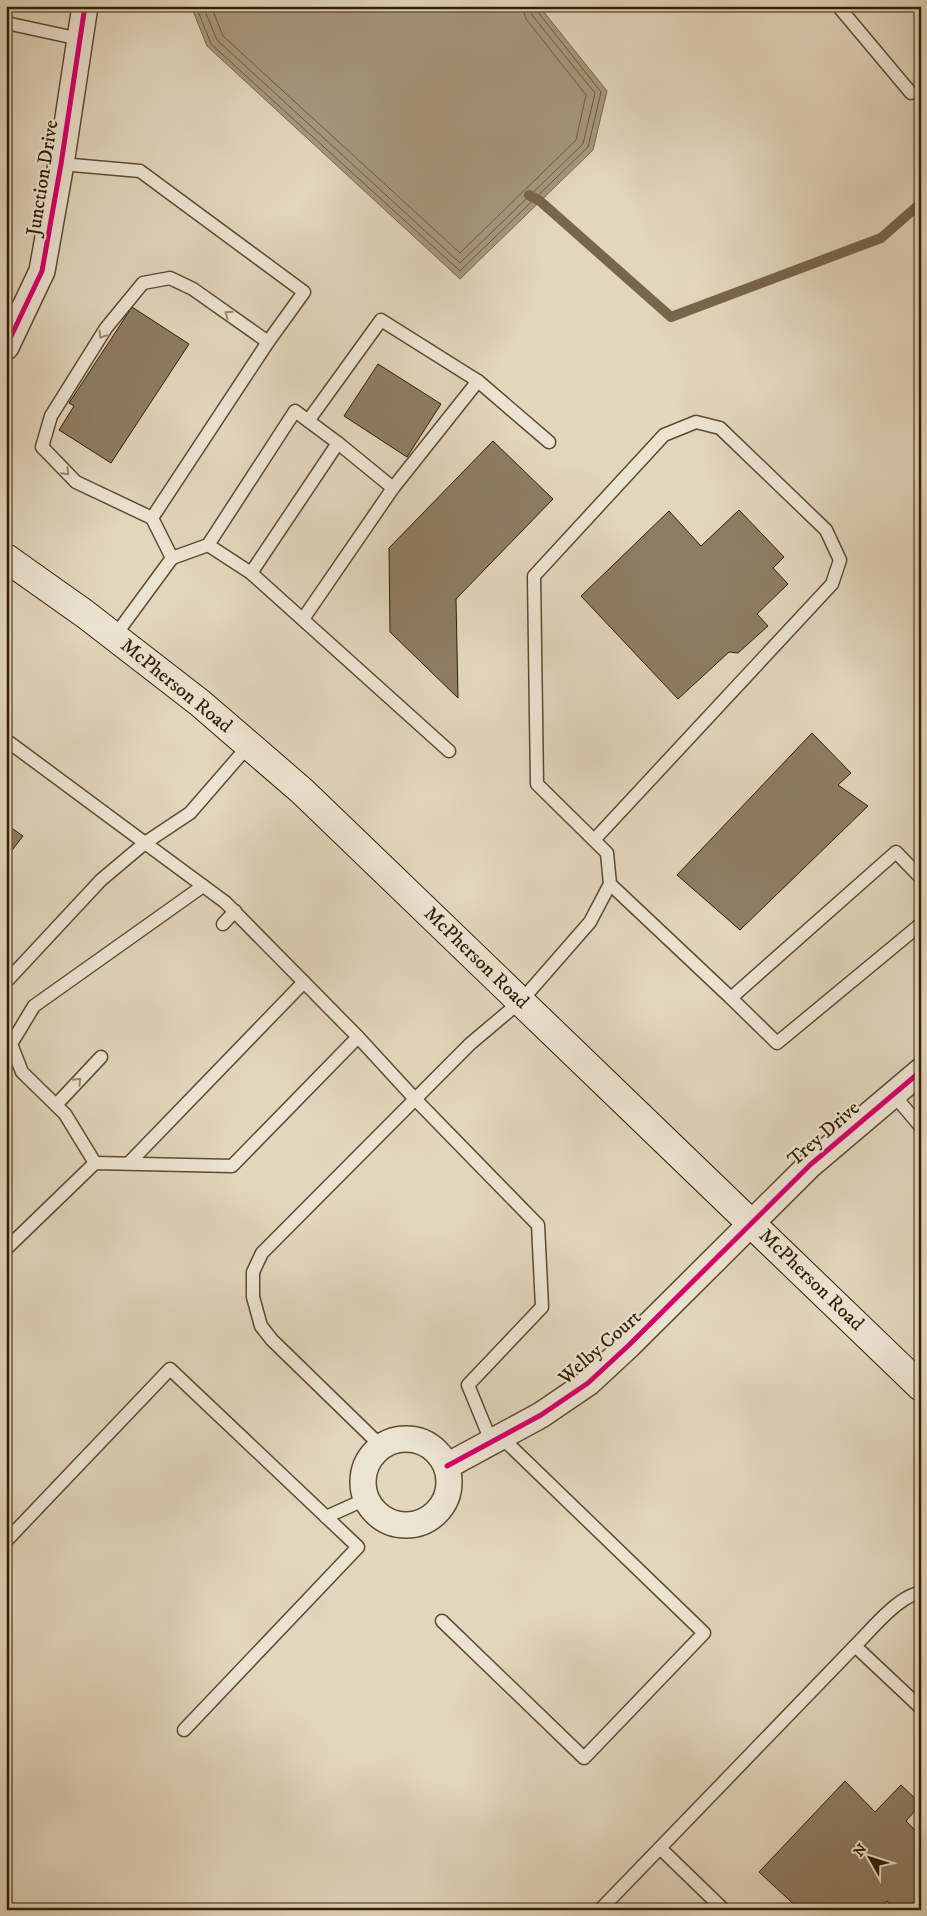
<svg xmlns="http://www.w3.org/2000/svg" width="927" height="1916" font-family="'IM FELL DW Pica',serif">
<rect width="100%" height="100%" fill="#e2d6bc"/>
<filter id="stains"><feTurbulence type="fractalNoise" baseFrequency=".004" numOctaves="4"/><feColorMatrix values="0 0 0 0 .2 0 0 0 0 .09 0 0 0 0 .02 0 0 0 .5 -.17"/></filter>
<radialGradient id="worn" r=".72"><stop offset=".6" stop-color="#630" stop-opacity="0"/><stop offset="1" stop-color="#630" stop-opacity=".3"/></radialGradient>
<polygon fill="#a6977c" stroke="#78664a" points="191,6 539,6 607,91 593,150 460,279 207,46"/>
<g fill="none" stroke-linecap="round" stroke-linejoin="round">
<g stroke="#6c5a3e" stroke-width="1">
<polyline points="196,6 211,44 460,271 588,147 601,92 537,11 536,6"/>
<polyline points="203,6 217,40 460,263 583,144 595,93 532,15 530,6"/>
<polyline points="211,6 223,36 460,253 576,140 586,95 526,19 522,6"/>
</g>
<polyline stroke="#78664a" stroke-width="10" points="529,195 540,201 671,317 881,238 921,203"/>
</g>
<g fill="#8e7d62" stroke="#321d00">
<polygon points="132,307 189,344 111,463 59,430 74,406 69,403"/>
<polygon points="378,364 441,404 407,457 344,416"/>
<polygon points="493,441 553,499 456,599 458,698 390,632 389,548"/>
<polygon points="739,510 784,557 773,568 788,584 757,614 768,626 738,653 729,652 678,699 581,596 669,511 701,546"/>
<polygon points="812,733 851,773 838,785 868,806 740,930 677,875"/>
<polygon points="6,824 23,836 6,858"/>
<polygon points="845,1781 875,1812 901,1785 921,1804 906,1821 921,1836 921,1910 896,1910 887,1901 878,1910 800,1910 759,1872"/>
</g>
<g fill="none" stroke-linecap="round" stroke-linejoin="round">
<defs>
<g id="service">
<polyline points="838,6 911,93"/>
<polyline points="6,23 80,39"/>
<polyline points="61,164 140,171 304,292 268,342 152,518 172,558 114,637"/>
<polyline points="478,381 549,442"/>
<polyline points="152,518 76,482 42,447 51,416 106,328 143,283 170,278 193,289 268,342"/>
<polyline points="208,545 295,411 338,443 393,488 478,381 381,320 308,421"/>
<polyline points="172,558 208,545 251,573 449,751"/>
<polyline points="251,573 338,443"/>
<polyline points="303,619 393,488"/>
<polyline points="6,740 145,843 190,813 249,745"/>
<polyline points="610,884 731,998 896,852 921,878"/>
<polyline points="223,924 235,911"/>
<polyline points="6,982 101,880 145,843 225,902 358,1037 415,1099 538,1225 542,1307 468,1385 491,1441"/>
<polyline points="731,998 777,1043 921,924"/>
<polyline points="893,1094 921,1127"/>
<polyline points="56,1105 101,1057"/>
<polyline points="95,1163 65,1114 22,1072 11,1044 34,1006 203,886"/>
<polyline points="129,1163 304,982"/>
<polyline points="6,1249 95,1163 232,1166 358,1037"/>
<polyline points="381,1446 272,1340 261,1326 253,1297 253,1272 262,1253 470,1044 521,1001 590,922 610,884 607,853 537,784 534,576 664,435 696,422 720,428 826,530 840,560 832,584 594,840"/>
<polyline points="326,1517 366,1499"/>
<polyline points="6,1541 170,1369 358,1547 184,1730"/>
<path d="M921,1593C900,1594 870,1631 855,1646L921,1708"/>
<polyline points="442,1621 584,1758 704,1633 500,1436"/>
<polyline points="660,1848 724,1910"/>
<polyline points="600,1910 855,1646"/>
</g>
<g id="minor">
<polyline points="6,347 42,271 61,164 85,6"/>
<circle cx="406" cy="1482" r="43"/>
<polyline points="447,1466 541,1415 588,1383 629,1345 810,1165 921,1071"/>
</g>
<polyline id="secondary" points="6,558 85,614 200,703 302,791 921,1387"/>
</defs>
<use href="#service" stroke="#5e4b2f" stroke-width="15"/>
<use href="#minor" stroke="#5e4b2f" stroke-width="28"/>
<use href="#secondary" stroke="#321d00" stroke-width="30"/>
<use href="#service" stroke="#ece4d3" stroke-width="12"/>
<use href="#minor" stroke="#ece4d3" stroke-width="25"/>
<use href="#secondary" stroke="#ece4d3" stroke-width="28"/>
<defs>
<g id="cycleway">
<polyline points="6,347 42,271 61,164 85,6"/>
<polyline points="447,1466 541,1415 588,1383 629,1345 810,1165 921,1071"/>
</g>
</defs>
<use href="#cycleway" stroke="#ece4d3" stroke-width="8"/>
<use href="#cycleway" stroke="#d6006c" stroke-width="5"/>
</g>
<defs><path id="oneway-chevron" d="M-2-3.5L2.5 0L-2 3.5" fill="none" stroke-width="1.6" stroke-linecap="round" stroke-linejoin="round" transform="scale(1.25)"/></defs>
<g stroke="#988a74">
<use href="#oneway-chevron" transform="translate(228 314) rotate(-145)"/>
<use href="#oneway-chevron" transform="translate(102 335) rotate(122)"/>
<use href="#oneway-chevron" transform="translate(66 472) rotate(46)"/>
<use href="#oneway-chevron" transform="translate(78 1081) rotate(-47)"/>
</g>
<g text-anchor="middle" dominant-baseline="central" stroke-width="4.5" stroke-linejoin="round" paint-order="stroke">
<g font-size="20" fill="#321d00" stroke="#ece4d3">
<text transform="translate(43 178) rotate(-81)">Junction Drive</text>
<text transform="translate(176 686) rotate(39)">McPherson Road</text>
<text transform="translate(476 958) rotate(44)">McPherson Road</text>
<text transform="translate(824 1134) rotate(-41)">Trey Drive</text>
<text transform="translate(811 1280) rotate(44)">McPherson Road</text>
<text transform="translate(600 1348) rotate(-41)">Welby Court</text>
</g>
</g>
<rect width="927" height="1916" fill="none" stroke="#e2d6bc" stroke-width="25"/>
<rect x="8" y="8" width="912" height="1901" fill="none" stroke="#321d00" stroke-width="2.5"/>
<rect x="12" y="12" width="902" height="1891" fill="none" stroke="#321d00"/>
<g transform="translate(870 1858) rotate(309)" stroke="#ece4d3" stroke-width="4" paint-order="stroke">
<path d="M0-4L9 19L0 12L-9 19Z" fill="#321d00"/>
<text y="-8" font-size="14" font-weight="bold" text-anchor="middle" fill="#321d00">N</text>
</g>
<rect width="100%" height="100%" filter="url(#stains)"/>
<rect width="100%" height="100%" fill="url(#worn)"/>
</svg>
